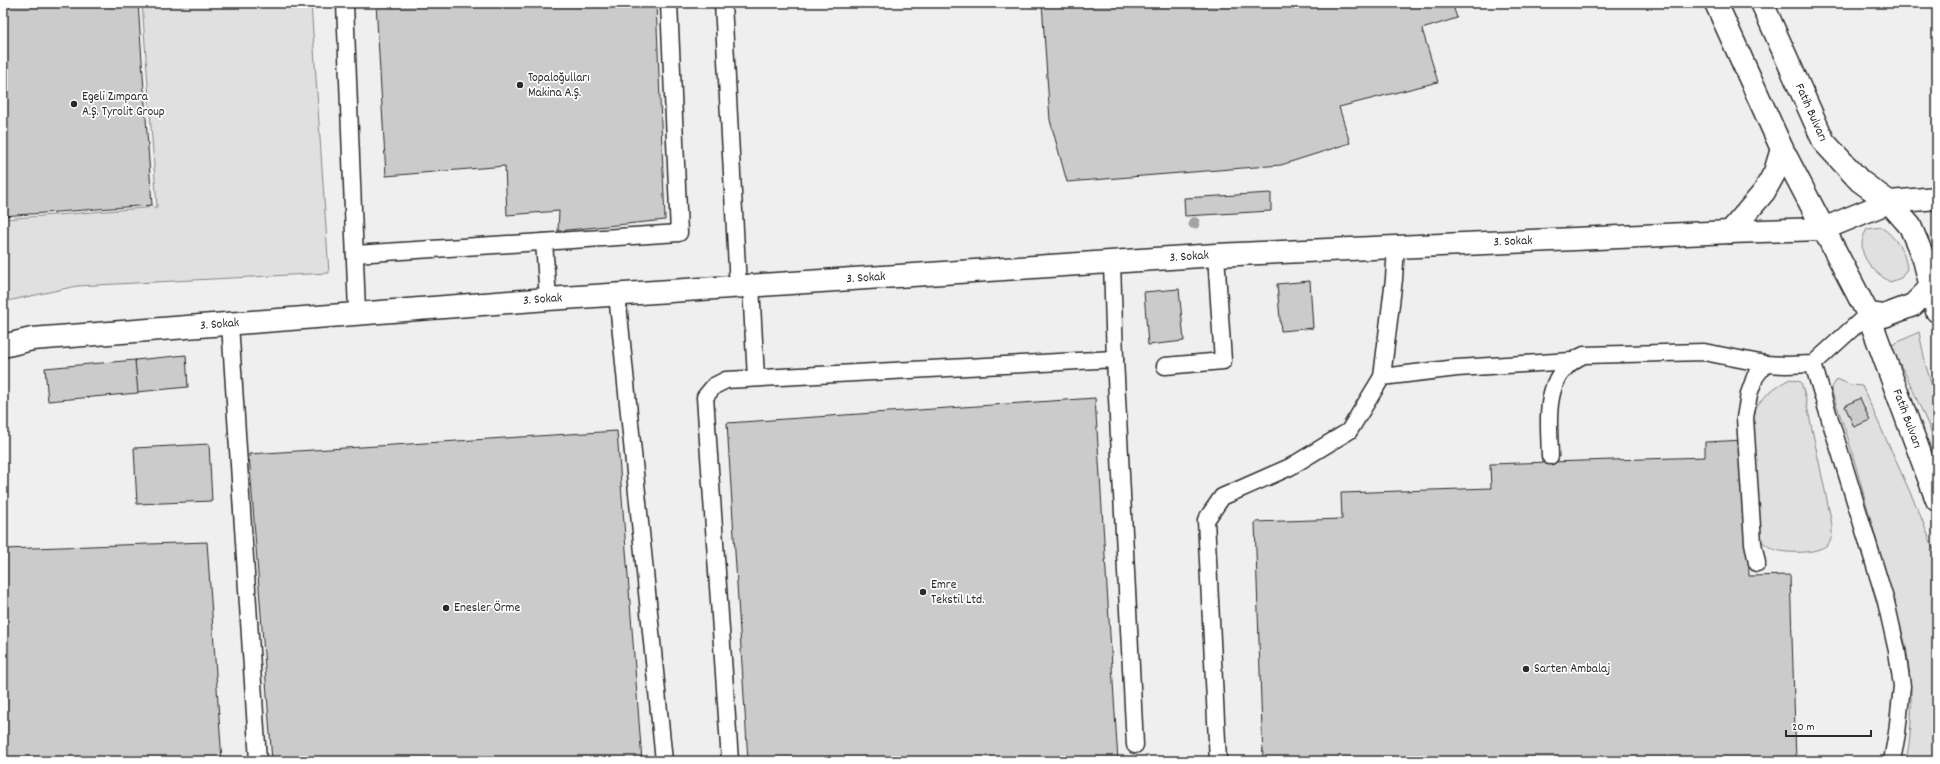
<svg xmlns="http://www.w3.org/2000/svg" width="1940" height="764" font-family="Dekko,sans-serif">
<rect width="100%" height="100%" fill="#fff"/>
<filter id="ink" filterUnits="userSpaceOnUse"><feTurbulence type="fractalNoise" baseFrequency=".025" numOctaves="2"/><feDisplacementMap in="SourceGraphic" scale="8" xChannelSelector="R" yChannelSelector="G"/><feConvolveMatrix kernelMatrix="1 2 1 2 8 2 1 2 1" color-interpolation-filters="sRGB"/></filter>
<g filter="url(#ink)">
<rect fill="#efefef" x="3" y="3" width="1934" height="758"/>
<g fill="#e0e0e0" stroke="#868686">
<polygon points="142,3 311,3 329,273 77,286 3,302 3,219 157,207"/>
<path d="M1881,227C1896,238 1905,250 1907,269L1901,278L1890,282C1871,270 1853,252 1867,229Z"/>
<polygon points="1919,332 1926,366 1937,403 1937,445 1907,377 1890,346"/>
<path d="M1790,379L1801,382L1805,396L1831,519C1832,527 1834,539 1827,545C1817,554 1785,554 1773,549C1765,545 1760,540 1755,533C1754,508 1745,430 1754,411C1762,396 1776,386 1790,379Z"/>
<path d="M1837,379L1851,385L1862,386L1919,512L1937,558V761H1906C1914,724 1912,684 1906,646L1848,438L1831,389Z"/>
</g>
<g fill="#cbcbcb" stroke="#2b2b2b">
<polygon points="3,3 138,3 152,205 3,216"/>
<polygon points="376,3 656,3 665,220 558,231 559,211 507,215 505,166 386,176"/>
<polygon points="1042,3 1452,3 1457,18 1422,29 1438,82 1339,107 1350,143 1281,165 1067,182 1050,120"/>
<polygon points="1271,193 1271,211 1185,216 1184,198"/>
<polygon points="1310,281 1313,328 1281,331 1277,284"/>
<polygon points="1179,289 1184,341 1148,345 1144,292"/>
<polygon points="186,355 188,387 137,392 135,360"/>
<polygon points="135,360 138,393 48,401 45,368"/>
<polygon points="1095,398 1118,761 748,761 727,423"/>
<polygon points="1860,398 1870,420 1854,427 1845,406"/>
<polygon points="617,431 642,761 272,761 249,454"/>
<polygon points="1745,440 1749,576 1790,575 1796,761 1263,761 1255,522 1342,519 1341,493 1491,488 1490,464 1705,457 1705,442"/>
<polygon points="209,444 212,501 137,504 134,448"/>
<polygon points="207,542 222,761 3,761 3,549"/>
</g>
<g fill="none" stroke-linecap="round" stroke-linejoin="round">
<defs>
<g id="lane">
<polyline points="345,3 357,312"/>
<polyline points="723,3 738,287"/>
<polyline points="544,242 548,299"/>
<polyline points="355,254 679,233 669,3"/>
<polyline points="1112,263 1115,359"/>
<polyline points="751,286 756,378"/>
<polyline points="617,294 664,761"/>
<polyline points="230,324 258,761"/>
<polyline points="1813,364 1886,602 1897,651 1902,686 1897,733 1892,761"/>
<polyline points="1165,366 1223,361 1216,255"/>
<polyline points="1382,377 1394,279 1396,246"/>
<path d="M1550,456C1549,418 1542,373 1584,355L1704,352L1765,364L1786,365L1813,364L1868,314"/>
<polyline points="1757,563 1753,543 1745,418 1749,394 1755,377 1765,364"/>
<polyline points="730,761 705,397 714,386 726,380 1115,359 1135,745"/>
<polyline points="1218,761 1206,520 1222,497 1290,467 1349,431 1382,377 1457,368 1571,361"/>
</g>
<g id="street">
<path id="s1" d="M3,346L32,339L548,299L1216,255L1730,232"/>
</g>
<g id="secondary">
<path id="s2" d="M1716,3L1782,149L1868,314L1937,500"/>
<path id="s3" d="M1762,3L1824,142L1860,181L1889,202L1910,226L1924,259L1937,311"/>
<polyline points="1730,232 1823,229 1889,202 1937,198"/>
<polyline points="1730,232 1764,192 1775,172 1782,149"/>
<polyline points="1868,314 1884,316 1913,305 1931,287"/>
</g>
</defs>
<use href="#lane" stroke="#2b2b2b" stroke-width="19"/>
<use href="#street" stroke="#2b2b2b" stroke-width="25"/>
<use href="#secondary" stroke="#2b2b2b" stroke-width="25"/>
<use href="#lane" stroke="#fff" stroke-width="16"/>
<use href="#street" stroke="#fff" stroke-width="22"/>
<use href="#secondary" stroke="#fff" stroke-width="22"/>
</g>
<circle fill="#a3a3a3" cx="1194" cy="223" r="6"/>
</g>
<g fill="#2b2b2b" stroke="#fff" stroke-width="1.5">
<circle cx="520" cy="85" r="4"/>
<circle cx="74" cy="104" r="4"/>
<circle cx="923" cy="592" r="4"/>
<circle cx="446" cy="608" r="4"/>
<circle cx="1526" cy="669" r="4"/>
</g>
<g text-anchor="middle" dominant-baseline="central" stroke-width="3.5" stroke-linejoin="round" paint-order="stroke">
<g font-size="13" fill="#2b2b2b" stroke="#fff" text-anchor="start">
<text x="528" y="78">Topaloğulları<tspan x="528" dy="15">Makina A.Ş.</tspan></text>
<text x="82" y="97">Egeli Zımpara<tspan x="82" dy="15">A.Ş. Tyrolit Group</tspan></text>
<text x="931" y="585">Emre<tspan x="931" dy="15">Tekstil Ltd.</tspan></text>
<text x="454" y="608">Enesler Örme</text>
<text x="1534" y="669">Sarten Ambalaj</text>
</g>
<g font-size="13" fill="#2b2b2b" stroke="#fff">
<text stroke="none"><textPath href="#s3" startOffset="120">Fatih Bulvarı</textPath></text>
<text stroke="none"><textPath href="#s1" startOffset="1514">3. Sokak</textPath></text>
<text stroke="none"><textPath href="#s1" startOffset="1190">3. Sokak</textPath></text>
<text stroke="none"><textPath href="#s1" startOffset="866">3. Sokak</textPath></text>
<text stroke="none"><textPath href="#s1" startOffset="542">3. Sokak</textPath></text>
<text stroke="none"><textPath href="#s1" startOffset="218">3. Sokak</textPath></text>
<text stroke="none"><textPath href="#s2" startOffset="458">Fatih Bulvarı</textPath></text>
</g>
</g>
<rect width="1940" height="764" fill="none" stroke="#fff" stroke-width="16"/>
<rect x="8" y="8" width="1924" height="748" fill="none" stroke="#2b2b2b" stroke-width="1.5" filter="url(#ink)"/>
<path d="M1786 730v6h85v-6" fill="none" stroke="#2b2b2b" stroke-width="2"/>
<text x="1792" y="730" font-size="12" fill="#2b2b2b" stroke="#ffffff" stroke-width="3" paint-order="stroke">20 m</text>
</svg>
